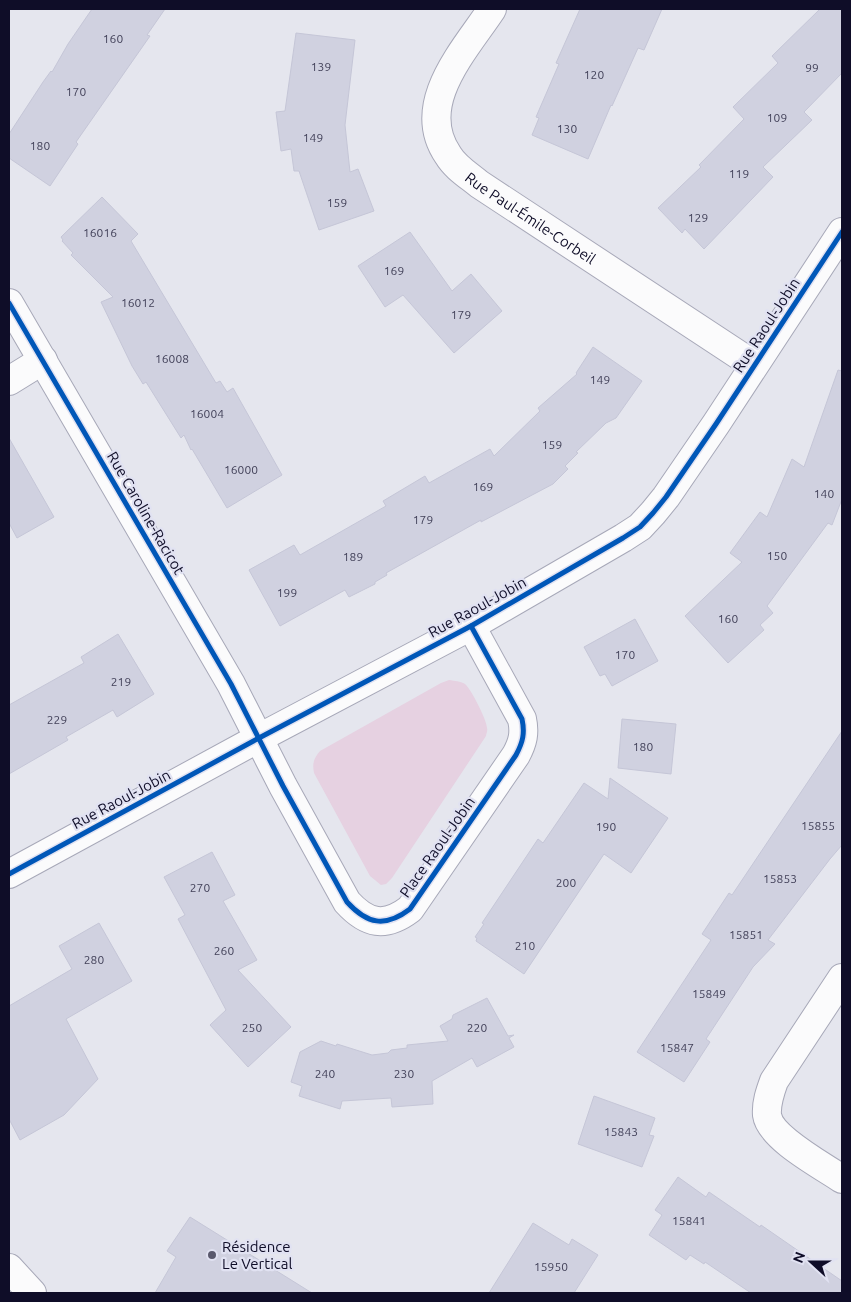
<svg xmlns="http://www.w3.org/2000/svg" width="851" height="1302" font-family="Ubuntu,sans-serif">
<rect width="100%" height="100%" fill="#e5e6ee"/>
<path fill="#e6d1e1" d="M449,680C455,681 460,681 465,684C471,689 487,720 487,728C488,731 486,734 486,736L392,878L386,884L381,885L370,876L314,773C312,763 314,758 320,751L441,683Z"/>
<g fill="#d0d1e0" stroke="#c5c6d7">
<polygon points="92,9 165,9 147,35 150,36 76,142 78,144 50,186 9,158 9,134 43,82 51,71 52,72 68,44"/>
<polygon points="580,9 662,9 644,50 638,48 612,106 611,105 588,159 532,135 539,118 536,117 559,64 556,63"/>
<polygon points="820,9 842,9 842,73 804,112 812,120 763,167 773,177 704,249 685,229 682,233 658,208 701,167 699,165 744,119 733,107 778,63 772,56"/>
<polygon points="296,33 355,40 345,125 350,172 358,169 374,211 319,230 299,171 294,171 291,149 281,151 276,112 285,111"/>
<polygon points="102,197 138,234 131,241 216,383 220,381 227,392 233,388 282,475 227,508 192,449 191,450 184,435 181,438 146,382 143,384 132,366 101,302 113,297 71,255 73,253 62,241 63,240 61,237"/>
<polygon points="410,232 452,291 471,274 502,311 454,353 403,295 385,307 358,266"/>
<polygon points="593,347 642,381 616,418 606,423 576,452 578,453 565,466 568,469 553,484 481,522 481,520 386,573 387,575 375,582 375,584 349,597 345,590 280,626 249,570 294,545 300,555 386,506 383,501 425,476 429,483 490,449 494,456 540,411 538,408 577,374 576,373"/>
<polygon points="838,370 842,371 842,499 832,525 828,523 767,606 773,613 760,625 764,630 728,663 685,616 742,562 730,553 760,512 767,517 792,459 804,467"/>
<polygon points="9,438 54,517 17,538 9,523"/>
<polygon points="635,619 658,661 612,686 605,674 600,676 584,647"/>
<polygon points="118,634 154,694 117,717 113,710 66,737 68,740 9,774 9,705 84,663 81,657"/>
<polygon points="622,719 676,724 671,774 618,768"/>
<polygon points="842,731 842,845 830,859 768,940 775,944 753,967 706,1039 710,1042 684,1082 637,1052 711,940 702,934 729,893 732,895"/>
<polygon points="610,778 668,818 631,873 604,854 524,974 476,941 477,938 475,937 484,924 482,923 538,839 543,843 584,783 608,799"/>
<polygon points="212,852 235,895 223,901 257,960 238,970 291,1027 248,1067 210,1025 226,1010 178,919 185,915 164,877"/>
<polygon points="99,923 132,981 66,1019 98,1079 64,1115 20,1140 9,1119 9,1006 72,969 59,946"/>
<polygon points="487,998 508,1036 514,1035 509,1038 514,1047 477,1067 472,1058 432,1081 433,1104 392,1107 391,1098 342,1101 340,1109 299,1096 302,1086 291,1082 300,1052 321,1041 336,1046 337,1044 372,1055 388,1053 391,1050 407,1048 407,1045 448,1041 440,1026 452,1019 453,1015"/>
<polygon points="594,1096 655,1118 649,1135 654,1136 642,1167 578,1144"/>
<polygon points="678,1177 706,1197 709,1192 760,1227 761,1225 842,1281 842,1293 751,1293 705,1262 704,1264 690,1255 686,1260 649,1235 662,1215 655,1210"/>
<polygon points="190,1217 312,1293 155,1293 176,1257 167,1251"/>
<polygon points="533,1223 569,1245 572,1239 598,1255 574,1293 489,1293"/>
</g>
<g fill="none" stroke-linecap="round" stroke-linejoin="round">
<defs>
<g id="minor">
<path id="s1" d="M492,9C465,50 413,104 448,155C455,167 468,175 479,184L754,365"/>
<path d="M9,303L231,684L283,786L347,902C367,924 385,928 410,909L516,755C523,742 525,733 522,719L471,626"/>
<polyline points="9,381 43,360"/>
<polyline points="9,874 259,738 471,626 623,538 640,527 653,513 666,497 716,424 842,232"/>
<path d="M842,978L774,1081C770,1092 766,1103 767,1115C770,1138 823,1166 842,1179"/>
</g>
<polyline id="major" points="9,1268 32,1293"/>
</defs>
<use href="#minor" stroke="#a7a8b8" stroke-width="30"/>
<use href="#major" stroke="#a7a8b8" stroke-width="30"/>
<use href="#minor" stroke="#fbfbfc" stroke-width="28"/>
<use href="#major" stroke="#fbfbfc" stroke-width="28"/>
<defs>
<g id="cycleway">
<path d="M9,303L231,684L283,786L347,902C367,924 385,928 410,909L516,755C523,742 525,733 522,719L471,626"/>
<polyline points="9,874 259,738 471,626 623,538 640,527 653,513 666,497 716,424 842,232"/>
</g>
</defs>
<use href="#cycleway" stroke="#e1e2f2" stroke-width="8"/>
<use href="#cycleway" stroke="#0057b8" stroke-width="5"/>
</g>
<circle fill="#5a596d" stroke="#e1e2f2" stroke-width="2" cx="212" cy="1255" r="5"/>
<g text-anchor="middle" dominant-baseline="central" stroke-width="4.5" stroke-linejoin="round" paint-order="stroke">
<g font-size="12" fill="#424159">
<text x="113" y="38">160</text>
<text x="321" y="66">139</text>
<text x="812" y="67">99</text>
<text x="594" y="74">120</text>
<text x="76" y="91">170</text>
<text x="777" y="117">109</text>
<text x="567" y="128">130</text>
<text x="313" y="137">149</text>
<text x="40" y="145">180</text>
<text x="739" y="173">119</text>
<text x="337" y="202">159</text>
<text x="698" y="217">129</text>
<text x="100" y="232">16016</text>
<text x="394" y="270">169</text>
<text x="138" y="302">16012</text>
<text x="461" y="314">179</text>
<text x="172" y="358">16008</text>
<text x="600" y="379">149</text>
<text x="207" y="413">16004</text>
<text x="552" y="444">159</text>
<text x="241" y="469">16000</text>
<text x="483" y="486">169</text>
<text x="824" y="493">140</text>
<text x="423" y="519">179</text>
<text x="777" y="555">150</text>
<text x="353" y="556">189</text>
<text x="287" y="592">199</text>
<text x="728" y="618">160</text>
<text x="625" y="654">170</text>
<text x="121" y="681">219</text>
<text x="57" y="719">229</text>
<text x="643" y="746">180</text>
<text x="818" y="825">15855</text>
<text x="606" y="826">190</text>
<text x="780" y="878">15853</text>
<text x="566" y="882">200</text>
<text x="200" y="887">270</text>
<text x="746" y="934">15851</text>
<text x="525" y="945">210</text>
<text x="224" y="950">260</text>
<text x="94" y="959">280</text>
<text x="709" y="993">15849</text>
<text x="252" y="1027">250</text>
<text x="477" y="1027">220</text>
<text x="677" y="1047">15847</text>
<text x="325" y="1073">240</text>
<text x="404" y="1073">230</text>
<text x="621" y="1131">15843</text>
<text x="689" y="1220">15841</text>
<text x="551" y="1266">15950</text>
</g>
<g font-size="15" fill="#0f0d28" stroke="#e1e2f2">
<text stroke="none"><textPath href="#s1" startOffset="268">Rue Paul-Émile-Corbeil</textPath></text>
<text transform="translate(766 325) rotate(-57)">Rue Raoul-Jobin</text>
<text transform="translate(146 513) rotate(60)">Rue Caroline-Racicot</text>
<text transform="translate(477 607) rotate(-29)">Rue Raoul-Jobin</text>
<text transform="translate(121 799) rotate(-28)">Rue Raoul-Jobin</text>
<text transform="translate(437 847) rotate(-55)">Place Raoul-Jobin</text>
</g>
<g font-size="15" fill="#0f0d28" stroke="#e1e2f2" text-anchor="start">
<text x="222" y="1246">Résidence<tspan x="222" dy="17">Le Vertical</tspan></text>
</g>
</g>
<rect width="851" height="1302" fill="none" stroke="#0f0d28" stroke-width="20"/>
<g transform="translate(811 1262) rotate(291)" stroke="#e1e2f2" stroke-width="4" paint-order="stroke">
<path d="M0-4L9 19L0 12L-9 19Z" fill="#0f0d28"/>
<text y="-8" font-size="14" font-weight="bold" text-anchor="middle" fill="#0f0d28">N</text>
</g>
</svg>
